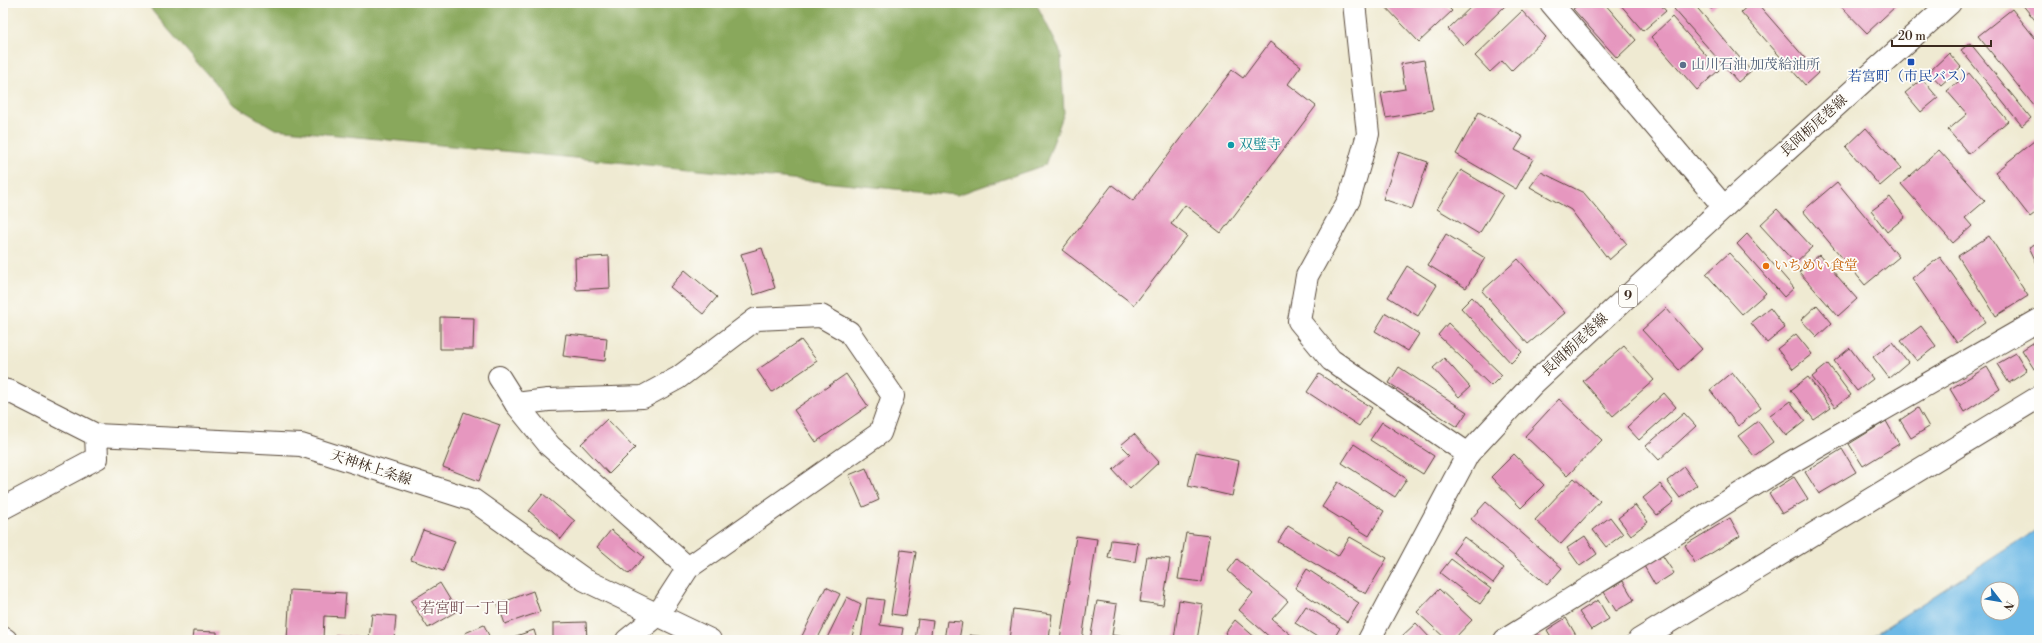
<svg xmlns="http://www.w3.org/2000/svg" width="2042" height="643" font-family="'Libre Bodoni','Noto Serif JP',serif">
<rect width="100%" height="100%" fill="#fdfcf7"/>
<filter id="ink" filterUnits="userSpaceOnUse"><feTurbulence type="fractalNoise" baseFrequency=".025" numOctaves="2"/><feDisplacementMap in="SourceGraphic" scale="8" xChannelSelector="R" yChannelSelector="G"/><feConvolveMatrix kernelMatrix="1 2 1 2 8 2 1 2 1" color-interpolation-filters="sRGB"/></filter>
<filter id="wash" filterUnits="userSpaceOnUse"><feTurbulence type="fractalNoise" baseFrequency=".012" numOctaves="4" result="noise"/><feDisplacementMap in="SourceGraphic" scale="16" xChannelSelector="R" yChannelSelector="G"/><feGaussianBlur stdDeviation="0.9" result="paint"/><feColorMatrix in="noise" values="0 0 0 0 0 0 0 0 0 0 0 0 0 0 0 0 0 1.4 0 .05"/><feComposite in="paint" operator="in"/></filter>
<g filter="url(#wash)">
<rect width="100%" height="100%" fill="#efead2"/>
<polygon fill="#89a85c" stroke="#62693d" points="148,3 1036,3 1061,53 1064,113 1045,165 957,195 275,129 234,105 153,12"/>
<path fill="#6db9e6" stroke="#547282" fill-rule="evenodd" d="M2039,528V640H1866ZM1988,589H2012V613H1988Z"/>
<g id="blocks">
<g fill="#e697bf">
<polygon points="1382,3 1444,3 1452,11 1419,42"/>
<polygon points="1475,3 1508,3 1464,46 1448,29"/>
<polygon points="1581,3 1604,3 1636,40 1617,58 1573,9"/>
<polygon points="1619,3 1659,3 1666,11 1643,31"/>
<polygon points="1681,3 1693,3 1751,71 1738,82 1674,9"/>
<polygon points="1707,3 1719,3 1711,9"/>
<polygon points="1751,3 1757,3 1818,73 1805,85 1741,12"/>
<polygon points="1838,3 1894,3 1896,6 1867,33"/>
<polygon points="2021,3 2039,3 2039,25"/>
<polygon points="2012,9 2039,43 2039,112 1978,36"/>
<polygon points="1522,11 1546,37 1511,71 1502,61 1490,72 1475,56"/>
<polygon points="1672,17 1719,70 1697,90 1651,37"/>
<polygon points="1270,42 1301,66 1288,84 1316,106 1221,233 1185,205 1171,224 1187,236 1134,305 1062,250 1112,185 1133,201 1232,70 1243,78"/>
<polygon points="1970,43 2031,118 2022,126 1961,50"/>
<polygon points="1949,53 1961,67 1941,85 1929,72"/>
<polygon points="1424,60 1433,110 1386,118 1381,93 1405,89 1401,64"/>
<polygon points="1969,73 2008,121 1969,154 1948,130 1967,114 1947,91"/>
<polygon points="1922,79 1938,98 1921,112 1905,93"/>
<polygon points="1479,112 1523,137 1515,150 1533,159 1516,189 1456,154"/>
<polygon points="1866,128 1901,168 1880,186 1846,147"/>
<polygon points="2039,137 2039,210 2030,217 1995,172"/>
<polygon points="1939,150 1985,201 1965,218 1972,226 1953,243 1901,184"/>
<polygon points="1399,152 1428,162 1412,209 1383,199"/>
<polygon points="1461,170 1503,195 1479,234 1437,209"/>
<polygon points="1541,172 1584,193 1627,244 1609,260 1571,210 1530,187"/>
<polygon points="1837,182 1899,257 1865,285 1803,211"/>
<polygon points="1890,197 1905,217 1887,232 1871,211"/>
<polygon points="1777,209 1812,247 1795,263 1760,225"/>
<polygon points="1446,234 1485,258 1466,288 1428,265"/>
<polygon points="1747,234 1794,288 1784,297 1737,244"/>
<polygon points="1989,236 2028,296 1996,316 1958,256"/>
<polygon points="2039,242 2039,268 2029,247"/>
<polygon points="762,248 775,288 754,295 741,254"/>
<polygon points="1729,253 1766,293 1742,314 1706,274"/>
<polygon points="1819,255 1857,299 1838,316 1799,272"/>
<polygon points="609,256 610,288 576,290 575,258"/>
<polygon points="1940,257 1986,322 1957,343 1912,278"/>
<polygon points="1518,259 1565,313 1528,344 1482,291"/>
<polygon points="1407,266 1437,285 1418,316 1388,297"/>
<polygon points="685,270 717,297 703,314 670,287"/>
<polygon points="1472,297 1522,352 1511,363 1461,308"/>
<polygon points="1817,305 1832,323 1817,337 1801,320"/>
<polygon points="1666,308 1702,349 1679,370 1642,330"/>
<polygon points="1770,308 1785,328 1767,343 1751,323"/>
<polygon points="1386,313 1419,334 1408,351 1375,331"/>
<polygon points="440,317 474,318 473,349 440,349"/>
<polygon points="1448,323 1502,375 1491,386 1438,335"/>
<polygon points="1921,326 1936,346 1917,361 1901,341"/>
<polygon points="566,334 607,338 605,361 563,356"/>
<polygon points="1796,334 1812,354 1793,369 1777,349"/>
<polygon points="2039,339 2039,366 2034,369 2022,350"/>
<polygon points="801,340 817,361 772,392 757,370"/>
<polygon points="1892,342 1908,362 1889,378 1873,357"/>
<polygon points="1624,346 1654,380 1613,416 1583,381"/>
<polygon points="1850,348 1873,379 1857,391 1834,361"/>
<polygon points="2016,353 2027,371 2009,383 1997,364"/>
<polygon points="1444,358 1470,387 1459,397 1433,368"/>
<polygon points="1828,364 1851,395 1835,407 1812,377"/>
<polygon points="1399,367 1467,412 1457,427 1389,383"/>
<polygon points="1987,367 2000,389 1964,412 1950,389"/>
<polygon points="1732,372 1761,408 1738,426 1710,390"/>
<polygon points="846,374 868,406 816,442 794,410"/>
<polygon points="1319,374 1372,408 1359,426 1307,392"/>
<polygon points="1808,377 1831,408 1814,420 1791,390"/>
<polygon points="1664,393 1676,407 1639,440 1627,427"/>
<polygon points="1559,399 1602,440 1567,476 1525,436"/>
<polygon points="1790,401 1805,421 1786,436 1770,416"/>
<polygon points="1918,408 1929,427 1911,438 1900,420"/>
<polygon points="464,412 500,425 479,481 443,467"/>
<polygon points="1684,413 1696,426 1659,460 1646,446"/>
<polygon points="607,419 635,448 609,474 581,444"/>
<polygon points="1758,421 1773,442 1754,456 1738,436"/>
<polygon points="1886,421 1899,444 1863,466 1849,444"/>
<polygon points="1382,422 1434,456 1423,474 1370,440"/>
<polygon points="1134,434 1159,462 1130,489 1113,470 1130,454 1121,445"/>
<polygon points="1354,444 1407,479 1395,497 1342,463"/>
<polygon points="1842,449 1856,472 1819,494 1805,472"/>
<polygon points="1196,452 1239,461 1232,496 1188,486"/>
<polygon points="1514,454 1544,485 1521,508 1491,477"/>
<polygon points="1684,467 1697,485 1680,498 1667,481"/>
<polygon points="866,468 879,500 863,507 849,475"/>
<polygon points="1794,477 1808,499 1782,514 1769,493"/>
<polygon points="1574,478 1600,501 1561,544 1535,520"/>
<polygon points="1338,482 1384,511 1369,536 1322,507"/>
<polygon points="1660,484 1674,502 1657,515 1643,498"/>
<polygon points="543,494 575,521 561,539 529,511"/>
<polygon points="1486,502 1562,568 1547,585 1471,519"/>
<polygon points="1635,505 1648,522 1631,535 1618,518"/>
<polygon points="1610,517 1623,534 1606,547 1593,530"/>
<polygon points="1730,518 1740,536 1695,563 1685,545"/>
<polygon points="1288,526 1338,556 1350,537 1387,558 1366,594 1278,542"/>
<polygon points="423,530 455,541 443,571 411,560"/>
<polygon points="611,530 644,557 629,574 597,547"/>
<polygon points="1186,533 1209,536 1202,582 1178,579"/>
<polygon points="1076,536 1097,539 1082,640 1060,640"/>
<polygon points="1585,536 1597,554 1580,566 1567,548"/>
<polygon points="1464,537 1504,568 1493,583 1453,552"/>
<polygon points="1111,540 1138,543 1135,562 1108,558"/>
<polygon points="901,550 916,552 906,616 891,614"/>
<polygon points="1662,555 1674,573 1655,585 1644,566"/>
<polygon points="1147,556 1170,559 1163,605 1140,602"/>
<polygon points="1237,559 1288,601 1272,619 1297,640 1273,640 1239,610 1253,593 1228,571"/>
<polygon points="1451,559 1491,589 1480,604 1440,573"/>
<polygon points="1307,569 1359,603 1347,622 1295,588"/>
<polygon points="1623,581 1634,600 1616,611 1604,592"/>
<polygon points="440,583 457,611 428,628 411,601"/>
<polygon points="826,587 840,594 817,640 800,640"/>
<polygon points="1439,589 1472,620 1453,640 1447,640 1417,612"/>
<polygon points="290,590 346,593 344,617 324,616 323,640 287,640"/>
<polygon points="533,591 540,612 505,624 498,604"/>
<polygon points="847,597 861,604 851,640 826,640"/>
<polygon points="867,598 884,600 880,625 903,628 901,640 861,640"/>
<polygon points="1179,600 1203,604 1197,640 1174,640"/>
<polygon points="1598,600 1609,619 1591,630 1579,612"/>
<polygon points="1097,601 1117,604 1112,635 1125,637 1124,640 1090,640"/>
<polygon points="1306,606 1340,628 1333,640 1322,640 1295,623"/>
<polygon points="1013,609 1052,614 1049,640 1009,640"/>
<polygon points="372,614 396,616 394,640 369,638"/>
<polygon points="1566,618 1577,637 1572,640 1553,640 1547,630"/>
<polygon points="918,619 933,621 930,640 915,640"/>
<polygon points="1235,620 1257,639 1256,640 1234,640 1225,633"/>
<polygon points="947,621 962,622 959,640 944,640"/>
<polygon points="586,622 587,640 553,640 553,623"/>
<polygon points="1416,623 1432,640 1403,640 1401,637"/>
<polygon points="484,625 491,640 468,640 465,633"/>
<polygon points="534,630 537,640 511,640 510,638"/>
<polygon points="193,631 217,632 217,640 192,640"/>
<polygon points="335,635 357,637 357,640 335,640"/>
<polygon points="969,635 985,637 985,640 969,640"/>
<polygon points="1539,635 1542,640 1531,640"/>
</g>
</g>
</g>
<g filter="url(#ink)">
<use href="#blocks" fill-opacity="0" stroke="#564739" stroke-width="1"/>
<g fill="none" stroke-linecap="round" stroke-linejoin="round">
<defs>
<g id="minor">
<polyline points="1354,3 1368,134 1349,200 1307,276 1299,321 1331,360 1468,454"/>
<polyline points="1551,3 1724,207"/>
<polyline points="499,377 516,404 550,446 688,568"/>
<polyline points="516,404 548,400 643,397 678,378 756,319 821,316 849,332 893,396 880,433 688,568 657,616 627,640"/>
<polyline points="3,508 97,458 96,435"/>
<polyline points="3,638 6,640"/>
<polyline points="1505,640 1788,464 2039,320"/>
<polyline points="1639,640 2039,397"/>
</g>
<g id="major">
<polyline points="3,390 11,392 96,435 301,445 473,500 585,580 710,640"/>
<polyline points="1369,640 1468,454 1532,385 1724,207 1950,3"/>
</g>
</defs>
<use href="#minor" stroke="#564739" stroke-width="24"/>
<use href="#major" stroke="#564739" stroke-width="24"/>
<use href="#minor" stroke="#fff" stroke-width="22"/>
<use href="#major" stroke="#fff" stroke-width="22"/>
</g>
</g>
<rect fill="#1a4fb4" stroke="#fdfcf7" stroke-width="1.5" x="1907" y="58" width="8" height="8" rx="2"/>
<circle fill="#5c6f8a" stroke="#fdfcf7" stroke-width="1.5" cx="1683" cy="65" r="4"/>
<circle fill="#0f9aa8" stroke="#fdfcf7" stroke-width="1.5" cx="1231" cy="145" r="4"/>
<circle fill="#e8710a" stroke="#fdfcf7" stroke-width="1.5" cx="1766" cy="266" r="4"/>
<g text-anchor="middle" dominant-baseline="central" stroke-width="3.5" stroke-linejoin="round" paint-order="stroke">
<rect fill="#fdfcf7" stroke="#75695f" stroke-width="1" x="1619" y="285" width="18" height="22" rx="3"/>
<g font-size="13" font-weight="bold" fill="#3b2a1e">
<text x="1628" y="296">9</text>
</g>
<g font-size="14" fill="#4e5e75" stroke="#fdfcf7" text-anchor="start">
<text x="1691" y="65">山川石油 加茂給油所</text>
</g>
<g font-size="14" fill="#164399" stroke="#fdfcf7">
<text x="1911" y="77">若宮町（市民バス）</text>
</g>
<g font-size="14" fill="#3b2a1e" stroke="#fdfcf7">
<text transform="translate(1814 126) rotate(-42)">長岡栃尾巻線</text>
<text transform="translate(1575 345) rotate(-43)">長岡栃尾巻線</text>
<text transform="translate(371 468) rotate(18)">天神林上条線</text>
</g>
<g font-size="14" fill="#0d838f" stroke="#fdfcf7" text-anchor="start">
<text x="1239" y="145">双璧寺</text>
</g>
<g font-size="14" fill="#c56008" stroke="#fdfcf7" text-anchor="start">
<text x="1774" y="266">いちめい食堂</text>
</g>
<g font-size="15" fill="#775056" stroke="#fdfcf7">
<text x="465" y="608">若宮町一丁目</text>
</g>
</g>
<rect width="2042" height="643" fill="none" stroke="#fdfcf7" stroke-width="16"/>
<g transform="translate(2000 601) rotate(121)"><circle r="19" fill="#fdfcf7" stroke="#afa8a0"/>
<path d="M0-3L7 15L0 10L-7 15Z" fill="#1f6fb2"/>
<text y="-6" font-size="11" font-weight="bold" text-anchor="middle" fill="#3b2a1e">N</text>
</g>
<path d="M1892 40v6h99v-6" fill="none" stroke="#3b2a1e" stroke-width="2"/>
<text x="1898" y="40" font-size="12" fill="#3b2a1e" stroke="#fdfcf7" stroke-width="3" paint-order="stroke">20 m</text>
</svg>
